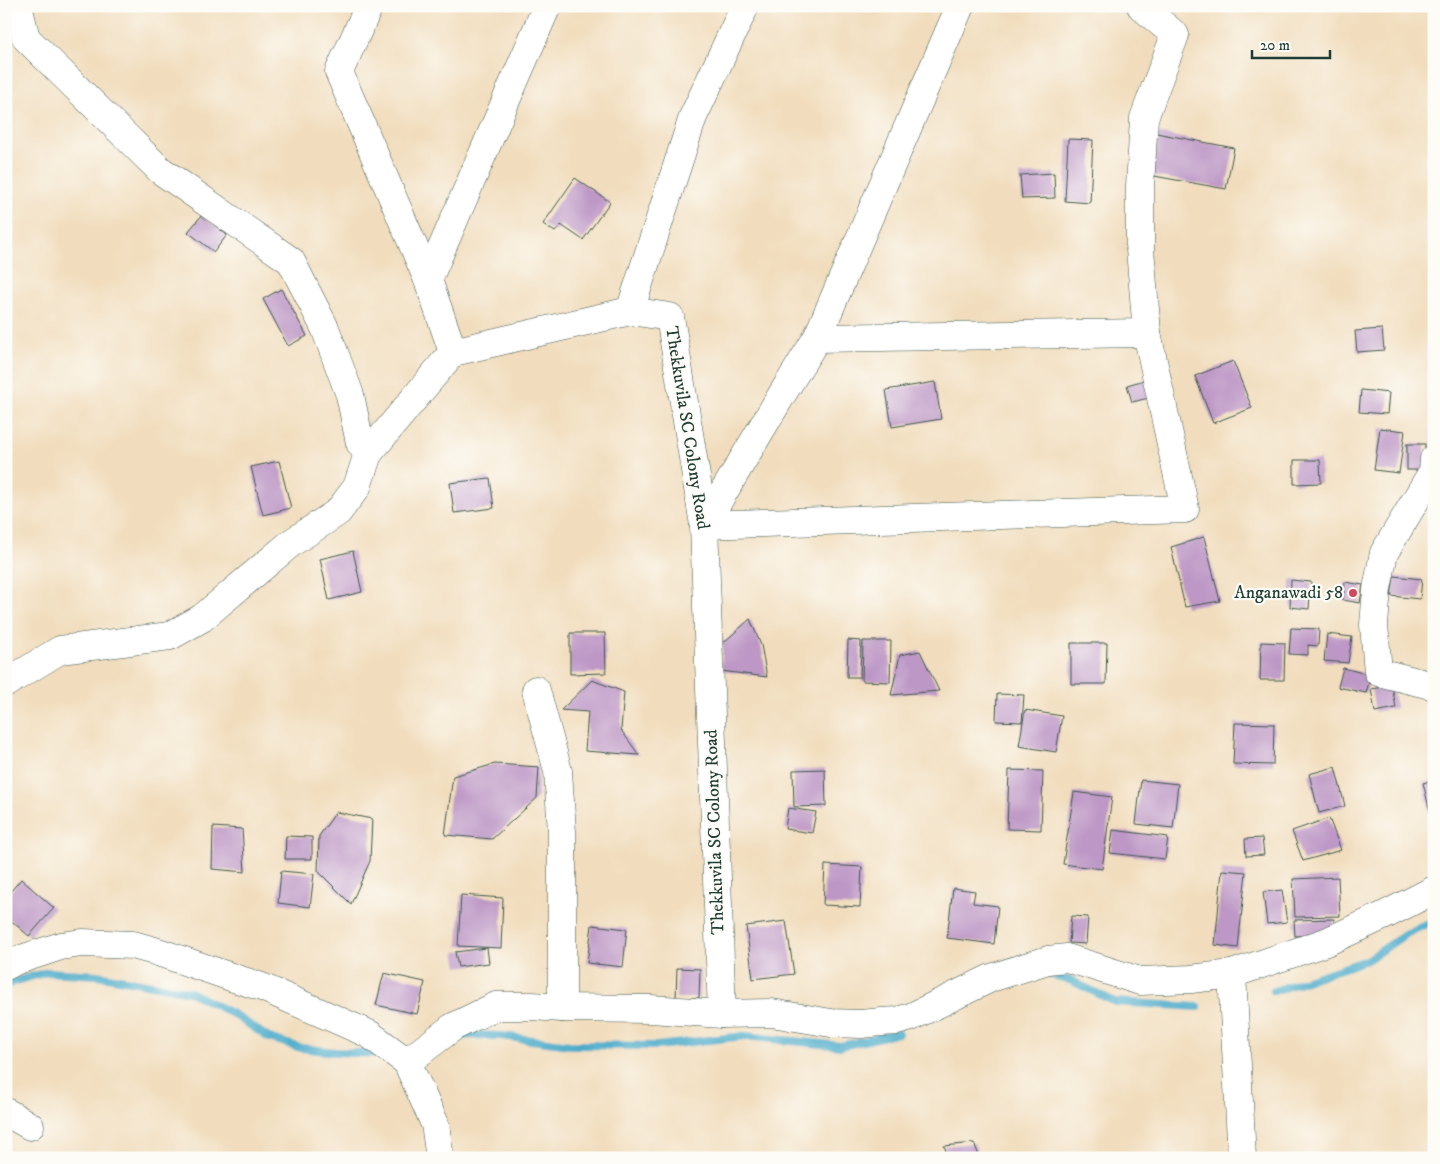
<svg xmlns="http://www.w3.org/2000/svg" width="1440" height="1164" font-family="'IM FELL DW Pica',serif">
<rect width="100%" height="100%" fill="#fdfcf7"/>
<filter id="ink" filterUnits="userSpaceOnUse"><feTurbulence type="fractalNoise" baseFrequency=".02" numOctaves="2"/><feDisplacementMap in="SourceGraphic" scale="10" xChannelSelector="R" yChannelSelector="G"/><feConvolveMatrix kernelMatrix="1 2 1 2 8 2 1 2 1" color-interpolation-filters="sRGB"/></filter>
<filter id="wash" filterUnits="userSpaceOnUse"><feTurbulence type="fractalNoise" baseFrequency=".0096" numOctaves="4" result="noise"/><feDisplacementMap in="SourceGraphic" scale="20" xChannelSelector="R" yChannelSelector="G"/><feGaussianBlur stdDeviation="1.12" result="paint"/><feColorMatrix in="noise" values="0 0 0 0 0 0 0 0 0 0 0 0 0 0 0 0 0 1.4 0 .05"/><feComposite in="paint" operator="in"/></filter>
<g filter="url(#wash)">
<rect width="100%" height="100%" fill="#f1ddbd"/>
<g fill="none" stroke-linecap="round" stroke-linejoin="round">
<g stroke="#4aaac9" stroke-width="8">
<polyline points="1042,972 1044,972 1072,981 1115,1002 1198,1007"/>
<polyline points="6,986 13,982 47,972 97,975 190,992 233,1014 269,1038 301,1048 335,1052 381,1054"/>
<polyline points="1274,991 1367,960 1406,934 1434,920"/>
<polyline points="458,1038 467,1035 501,1036 570,1045 657,1046 744,1036 841,1046 898,1033"/>
</g>
</g>
<g id="blocks">
<g fill="#bd98c6">
<polygon points="1151,132 1234,148 1226,189 1143,174"/>
<polygon points="1068,139 1093,140 1090,203 1065,201"/>
<polygon points="1054,173 1055,198 1022,199 1020,175"/>
<polygon points="575,178 610,202 583,240 561,225 555,232 543,224"/>
<polygon points="202,215 227,235 214,252 188,232"/>
<polygon points="281,289 307,336 288,346 263,299"/>
<polygon points="1382,329 1384,350 1357,352 1355,331"/>
<polygon points="1233,361 1252,408 1213,423 1195,376"/>
<polygon points="1148,379 1153,397 1132,402 1127,385"/>
<polygon points="935,382 941,419 892,427 886,390"/>
<polygon points="1361,390 1389,393 1387,414 1359,412"/>
<polygon points="1380,428 1405,431 1399,473 1374,470"/>
<rect x="1407" y="444" width="18" height="26"/>
<polygon points="1294,460 1320,460 1321,483 1294,484"/>
<polygon points="279,461 291,508 263,515 251,467"/>
<polygon points="490,478 494,508 454,513 450,483"/>
<polygon points="1204,537 1220,601 1185,607 1171,547"/>
<polygon points="353,551 362,592 329,600 320,559"/>
<polygon points="1394,576 1422,579 1420,599 1391,596"/>
<polygon points="1291,580 1311,582 1309,609 1290,607"/>
<polygon points="1345,582 1363,585 1360,603 1343,600"/>
<polygon points="750,619 761,645 767,677 721,671 723,643"/>
<polygon points="1291,628 1319,629 1318,646 1308,645 1308,655 1289,654"/>
<polygon points="570,633 605,633 606,673 570,674"/>
<polygon points="1327,634 1352,637 1348,663 1324,661"/>
<polygon points="848,640 861,641 860,677 847,677"/>
<polygon points="863,641 891,641 890,682 862,681"/>
<polygon points="1261,642 1285,643 1284,680 1260,680"/>
<polygon points="1071,643 1107,643 1106,684 1071,684"/>
<polygon points="920,651 939,691 891,695 900,655"/>
<polygon points="1343,668 1371,675 1366,693 1338,687"/>
<polygon points="592,680 624,692 621,730 639,755 585,751 588,712 561,710"/>
<polygon points="1392,686 1396,708 1375,712 1371,689"/>
<polygon points="997,694 1024,695 1022,722 996,721"/>
<polygon points="1025,710 1062,716 1056,752 1019,746"/>
<polygon points="1235,723 1274,724 1273,765 1233,764"/>
<polygon points="495,764 539,767 537,798 492,839 445,835 453,776"/>
<polygon points="1335,767 1345,806 1319,813 1309,774"/>
<polygon points="825,769 826,806 794,807 793,770"/>
<polygon points="1009,770 1043,771 1041,830 1007,829"/>
<polygon points="1141,780 1178,784 1173,828 1136,824"/>
<polygon points="1434,780 1434,815 1431,816 1423,783"/>
<polygon points="1074,792 1112,797 1102,869 1063,864"/>
<polygon points="788,808 816,812 812,833 785,829"/>
<polygon points="336,812 372,819 370,861 351,904 318,871 319,836"/>
<polygon points="1329,818 1341,850 1303,861 1292,831"/>
<polygon points="213,827 242,829 245,872 212,869"/>
<polygon points="1113,830 1168,837 1165,859 1110,853"/>
<polygon points="286,836 312,837 312,859 285,859"/>
<polygon points="1262,838 1264,855 1246,856 1245,839"/>
<polygon points="825,865 862,867 860,907 823,905"/>
<polygon points="1222,870 1246,872 1238,948 1215,945"/>
<polygon points="281,871 314,874 310,907 278,903"/>
<polygon points="1338,877 1340,916 1295,917 1293,879"/>
<polygon points="21,879 54,908 29,936 6,916 6,897"/>
<polygon points="953,888 975,891 973,903 998,906 994,944 947,938"/>
<polygon points="1282,890 1287,922 1267,924 1263,892"/>
<polygon points="461,895 503,898 501,948 458,946"/>
<polygon points="1071,916 1088,917 1086,944 1069,943"/>
<polygon points="1334,919 1334,934 1295,936 1294,920"/>
<polygon points="786,921 794,974 753,979 746,926"/>
<polygon points="592,925 627,929 623,967 587,963"/>
<polygon points="487,948 489,963 458,967 455,952"/>
<polygon points="677,968 700,969 699,998 676,998"/>
<polygon points="384,973 425,982 417,1014 376,1005"/>
<polygon points="974,1143 980,1158 949,1158 944,1146"/>
</g>
</g>
</g>
<g filter="url(#ink)">
<use href="#blocks" fill-opacity="0" stroke="#3e5549" stroke-width="1"/>
<g fill="none" stroke-linecap="round" stroke-linejoin="round">
<defs>
<g id="minor">
<polyline points="18,6 26,38 160,170 291,261 325,328 350,395 360,443 368,454"/>
<polyline points="369,6 339,72 428,280 453,352"/>
<polyline points="428,280 547,6"/>
<polyline points="630,311 693,117 745,6"/>
<polyline points="817,338 1147,333"/>
<polyline points="1434,459 1433,471 1384,553 1377,589 1374,625 1378,672 1434,686"/>
<polyline points="704,525 1185,509 1147,333 1140,249 1140,186 1144,118 1175,35 1141,6"/>
<polyline points="704,525 781,396 817,338 960,6"/>
<polyline points="6,683 60,650 170,636 202,618 291,543 338,512 357,487 368,454 453,352 630,311 670,317 704,525 722,1014"/>
<polyline points="536,690 558,771 562,832 562,1008"/>
<polyline points="6,966 15,961 61,946 82,943 133,945 158,952 234,978 262,987 369,1034 407,1062 453,1027 496,1006 532,1006 562,1008 651,1009 722,1014 772,1013 831,1023 861,1024 882,1022 897,1021 911,1017 991,978 1048,960 1067,958 1140,981 1191,979 1232,974 1326,942 1383,916 1434,890"/>
<polyline points="1232,974 1242,1158"/>
<polyline points="407,1062 435,1124 440,1158"/>
<polyline points="6,1112 30,1126"/>
</g>
</defs>
<use href="#minor" stroke="#3e5549" stroke-width="29"/>
<use href="#minor" stroke="#fff" stroke-width="28"/>
</g>
</g>
<circle fill="#d1495b" stroke="#fdfcf7" stroke-width="2" cx="1353" cy="593" r="5"/>
<g text-anchor="middle" dominant-baseline="central" stroke-width="4.5" stroke-linejoin="round" paint-order="stroke">
<g font-size="18" fill="#1f3d34" stroke="#fdfcf7">
<text transform="translate(687 428) rotate(81)">Thekkuvila SC Colony Road</text>
<text transform="translate(715 832) rotate(-92)">Thekkuvila SC Colony Road</text>
</g>
<g font-size="18" fill="#1f3d34" stroke="#fdfcf7" text-anchor="end">
<text x="1343" y="593">Anganawadi 58</text>
</g>
</g>
<rect width="1440" height="1164" fill="none" stroke="#fdfcf7" stroke-width="25"/>
<path d="M1252 50v8h78v-8" fill="none" stroke="#1f3d34" stroke-width="2.5"/>
<text x="1260" y="50" font-size="15" fill="#1f3d34" stroke="#fdfcf7" stroke-width="4" paint-order="stroke">20 m</text>
</svg>
